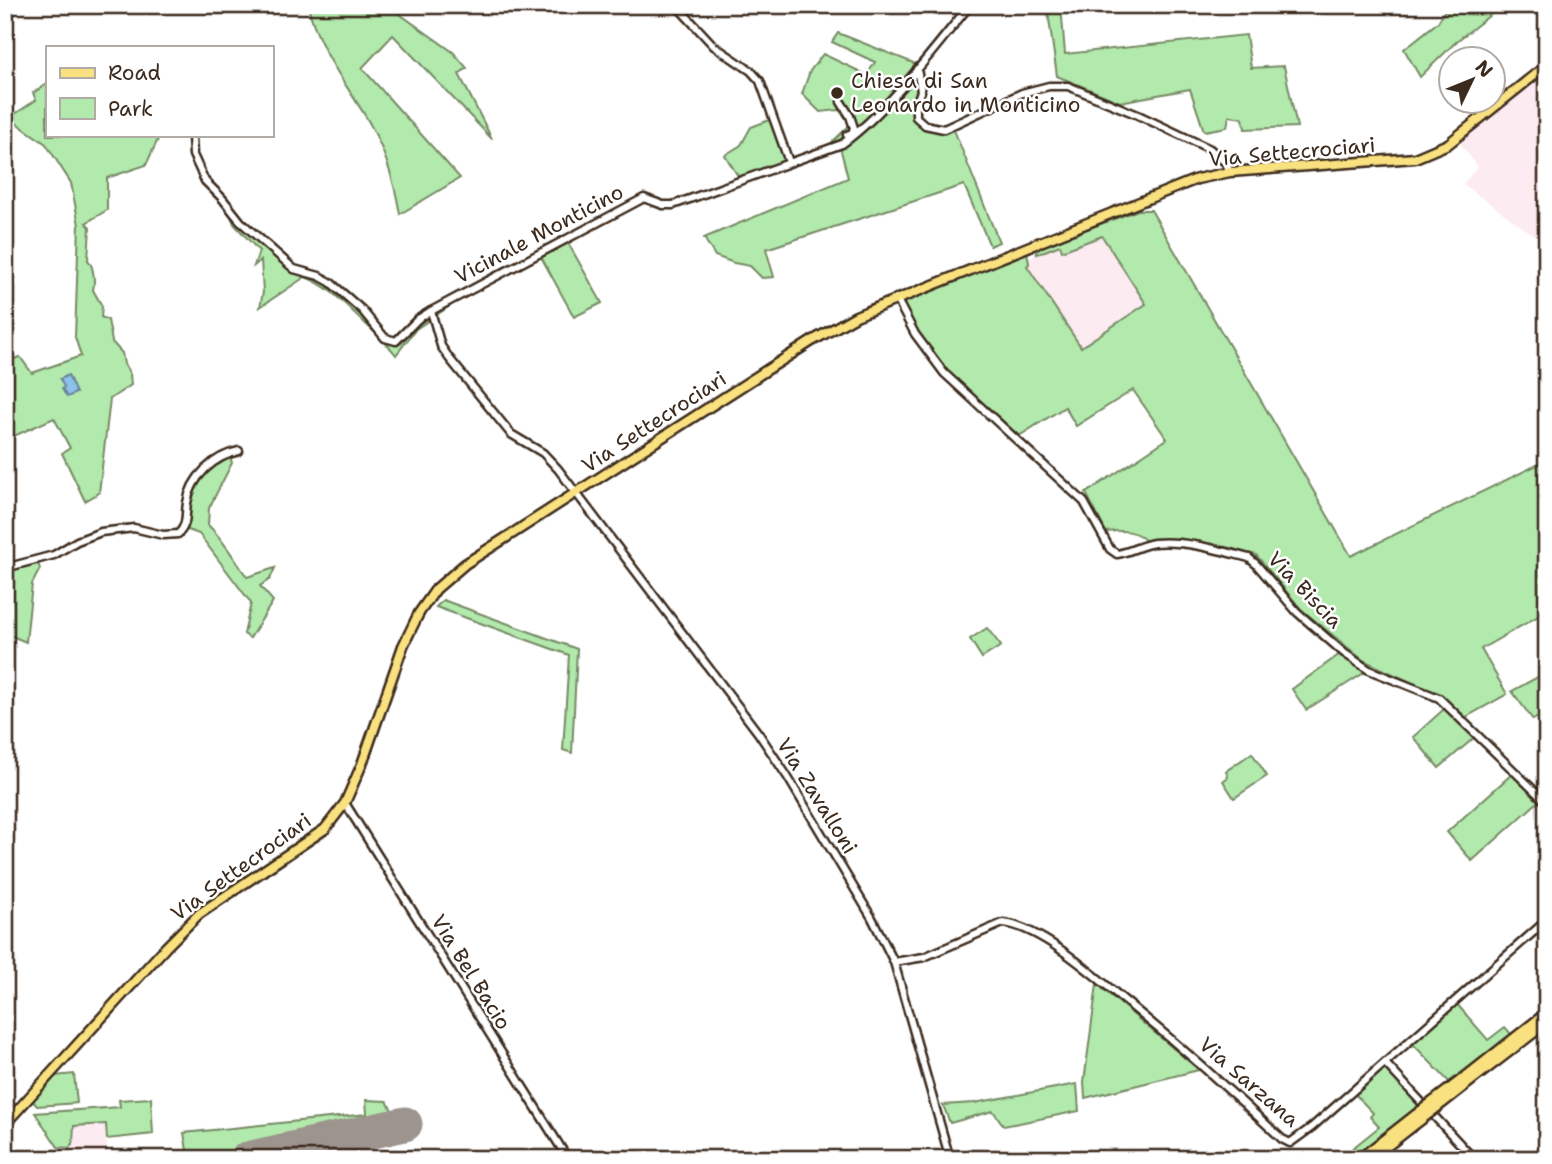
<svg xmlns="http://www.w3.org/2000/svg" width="1552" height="1164" font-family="'Shantell Sans',sans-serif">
<rect width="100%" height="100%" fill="#fff"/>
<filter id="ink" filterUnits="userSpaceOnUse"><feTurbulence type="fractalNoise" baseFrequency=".0143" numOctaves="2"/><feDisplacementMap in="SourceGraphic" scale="14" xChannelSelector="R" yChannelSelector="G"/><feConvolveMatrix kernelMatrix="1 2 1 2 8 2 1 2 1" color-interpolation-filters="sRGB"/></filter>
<g filter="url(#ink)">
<g fill="#fcebf1">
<polygon points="1547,70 1547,243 1546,244 1463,184 1478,167 1458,141"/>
<polygon points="1102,236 1146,304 1080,348 1027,266 1029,264 1028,258 1060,245 1062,251"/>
<polygon points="106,1123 108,1159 53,1159 58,1147 69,1148 73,1126"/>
</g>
<g fill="#b2e9ac" stroke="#768a65" stroke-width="2">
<path d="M308,5H387L453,52L467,68L459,74L492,139L393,35L362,68L460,178L400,214C394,180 384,147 366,117C344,81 317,47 308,5Z"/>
<polygon points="1047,5 1061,5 1065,54 1246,35 1251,68 1284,66 1297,127 1245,129 1243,118 1229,116 1227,127 1204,131 1190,89 1120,102 1057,76"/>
<polygon points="1448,5 1503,5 1458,40 1420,77 1404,49 1438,22"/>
<path d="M838,33L916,64C894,98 861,129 826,148L851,124L839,110L820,112L802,94L810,71L823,54L867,75L875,62L832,42Z"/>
<path d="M916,73L918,90L913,117C926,130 936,131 954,130L999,242L990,246L964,185L766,249L774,277L762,278L750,266L734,263L715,256L704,238L848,178L840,147Z"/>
<path d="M47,84V135H160L146,165L107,178V210L86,223L90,227L88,260C94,267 95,282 93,290L102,306L101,317L108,320L112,342L122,353L124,364L130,374L131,385L110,399L99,493L85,501L62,453L70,448L54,418L5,440V362L20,357L32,373L81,356L75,337L79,225L71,183L46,144L9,118L36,100L33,93Z"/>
<polygon points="772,119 791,161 741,181 725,155 741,145 751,127"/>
<path d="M1138,210H1151L1351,556L1543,462L1547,467V611L1481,649L1507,694L1466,717L1443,697L1363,660L1301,609L1256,555L1195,541L1160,539L1147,542C1135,529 1122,530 1106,532L1086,493L1167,439L1133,390L1076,426L1065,407L1019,436L936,360L917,332L904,304L907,300L1027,251L1029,264L1027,266L1081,347L1146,304L1102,236L1062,251L1060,245L1037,254L1036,248Z"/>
<path d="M229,211L292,269L321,278L360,310L393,343L428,315L475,289L416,329L396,355C388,344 379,337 369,327C348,308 332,287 305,277L260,307L263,292L261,260L254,266L259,251L234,224Z"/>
<polygon points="567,241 602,303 574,317 540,255"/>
<path d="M230,456L232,463L209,508L208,525C224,540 234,559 247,577L275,568L270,579L260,586L273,601L250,638L244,634L251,603L199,534L185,529C192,494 195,472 230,456Z"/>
<polygon points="38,563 40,569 32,584 26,642 5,633 5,569 18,569"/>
<polygon points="443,600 577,649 572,753 563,750 569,655 436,607"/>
<polygon points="987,628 1001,646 982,658 970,639"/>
<polygon points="1340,654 1367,671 1306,710 1292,689"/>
<polygon points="1547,672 1547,712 1533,720 1512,691"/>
<polygon points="1445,708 1475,737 1439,768 1413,737"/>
<polygon points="1252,753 1267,776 1234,798 1223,781 1228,777 1226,771"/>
<polygon points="1512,774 1539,801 1472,861 1447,832"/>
<polygon points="1097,984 1199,1070 1085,1098 1084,1082"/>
<polygon points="1456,1003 1488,1040 1505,1027 1512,1035 1451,1084 1411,1042"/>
<polygon points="1383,1067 1422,1106 1354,1159 1339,1159 1379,1127 1370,1117 1373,1113 1354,1093"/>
<polygon points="74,1074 77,1103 37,1106 32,1100 55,1076"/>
<polygon points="1077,1084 1079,1111 1004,1126 993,1111 950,1123 943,1105 974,1103"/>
<polygon points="151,1098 153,1134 107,1139 106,1124 74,1126 73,1143 69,1148 58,1147 35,1113 120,1107 119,1100"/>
<polygon points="366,1100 387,1101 393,1112 400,1112 404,1119 217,1159 174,1159 188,1156 184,1133 367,1114"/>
</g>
<polygon fill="#8cc2ea" stroke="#6c8598" stroke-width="2" points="68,375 76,393 67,397 62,389 64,387 60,379"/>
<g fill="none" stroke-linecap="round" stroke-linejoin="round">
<polyline stroke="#9d948e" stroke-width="35" points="247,1159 405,1124"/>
<defs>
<g id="minor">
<polyline points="676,5 714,46 751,71 760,81 789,162"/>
<polyline points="917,69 921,91 916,104 916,117 925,125 944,129 1022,93 1049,86 1068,86 1138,115 1210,149 1226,163 1230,172"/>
<polyline points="841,102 850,116 854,128 852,133 847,135"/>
<path d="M192,136L193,155L205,181L222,198L241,222L294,269L319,276L330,282L362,310L385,338L396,341L418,319L431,311L644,198L663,205H673L842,144C888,111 933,50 970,5"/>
<path d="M896,298L915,334L944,373L1084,502L1110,549L1117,554C1130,552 1141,545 1154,543C1185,540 1219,550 1249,558L1256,564L1297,612L1344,653L1369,670L1439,698L1547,803"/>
<polyline points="431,311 441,346 449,358 511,434 543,453 558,469 759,734 787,776 872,918 894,962 950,1159"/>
<path d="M5,568L54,555L77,541L101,532L134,528L163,535L178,534C188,525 185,515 187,503C191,477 214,456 239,451"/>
<polyline points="345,803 568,1159"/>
<path d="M894,962L924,957L1003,923C1041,927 1094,975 1124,1000C1179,1045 1231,1091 1282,1139L1290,1143L1312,1127L1547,920"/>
<polyline points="1385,1063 1474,1159"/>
</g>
<polyline id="major" points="5,1124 166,947 199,914 325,829 345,803 362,764 403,646 419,613 436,589 465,564 812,341 856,316 1197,179 1230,172 1415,158 1448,144 1547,65"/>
<g id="highway">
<polyline points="1471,1073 1547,1013"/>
<polyline points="1474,1078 1547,1022"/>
<polyline points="1360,1159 1416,1115"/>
<polyline points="1370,1159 1420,1120"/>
</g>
</defs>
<use href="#minor" stroke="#3b2a1e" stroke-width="11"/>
<use href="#major" stroke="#3b2a1e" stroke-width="13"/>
<use href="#highway" stroke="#3b2a1e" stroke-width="14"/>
<use href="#minor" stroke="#fff" stroke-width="6"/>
<use href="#major" stroke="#fae180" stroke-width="8"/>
<use href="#highway" stroke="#fae180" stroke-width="9"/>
<defs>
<g id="highway-bridge">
<polyline points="1416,1115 1471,1073"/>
<polyline points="1420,1120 1474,1078"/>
</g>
</defs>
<use href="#highway-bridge" stroke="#3b2a1e" stroke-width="14" stroke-linecap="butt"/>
<use href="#highway-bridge" stroke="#fae180" stroke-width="9"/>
</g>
</g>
<circle fill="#3b2a1e" stroke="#fff" stroke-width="2.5" cx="837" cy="93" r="7"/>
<g text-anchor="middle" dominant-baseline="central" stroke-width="5" stroke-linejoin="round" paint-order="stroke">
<g font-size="21" fill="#3b2a1e" stroke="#fff" text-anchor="start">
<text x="851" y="81">Chiesa di San<tspan x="851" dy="24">Leonardo in Monticino</tspan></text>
</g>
<g font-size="21" fill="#3b2a1e" stroke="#fff">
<text transform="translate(1292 152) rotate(-5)">Via Settecrociari</text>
<text transform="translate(539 234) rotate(-28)">Vicinale Monticino</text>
<text transform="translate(654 422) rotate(-33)">Via Settecrociari</text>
<text transform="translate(1305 590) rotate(46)">Via Biscia</text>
<text transform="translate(817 796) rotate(58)">Via Zavalloni</text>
<text transform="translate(241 867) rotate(-36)">Via Settecrociari</text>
<text transform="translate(471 972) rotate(58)">Via Bel Bacio</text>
<text transform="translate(1249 1082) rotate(41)">Via Sarzana</text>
</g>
</g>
<rect width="1552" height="1164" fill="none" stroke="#fff" stroke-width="28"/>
<rect x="14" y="14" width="1524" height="1136" fill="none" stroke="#3b2a1e" stroke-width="2.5" filter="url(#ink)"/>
<rect x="46" y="46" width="228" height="91" fill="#ffffff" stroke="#b1aaa5" stroke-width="2"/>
<rect x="60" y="68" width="35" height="10" fill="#fae180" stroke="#b1aaa5" stroke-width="2"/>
<text x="108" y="80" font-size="21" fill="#3b2a1e">Road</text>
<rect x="60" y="98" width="35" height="21" fill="#b2e9ac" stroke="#b1aaa5" stroke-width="2"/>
<text x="108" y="116" font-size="21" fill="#3b2a1e">Park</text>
<g transform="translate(1472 80) rotate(47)"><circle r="33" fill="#ffffff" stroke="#b1aaa5" stroke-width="2"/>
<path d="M0-5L12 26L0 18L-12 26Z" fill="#3b2a1e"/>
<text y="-10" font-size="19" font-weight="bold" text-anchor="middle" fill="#3b2a1e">N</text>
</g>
</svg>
